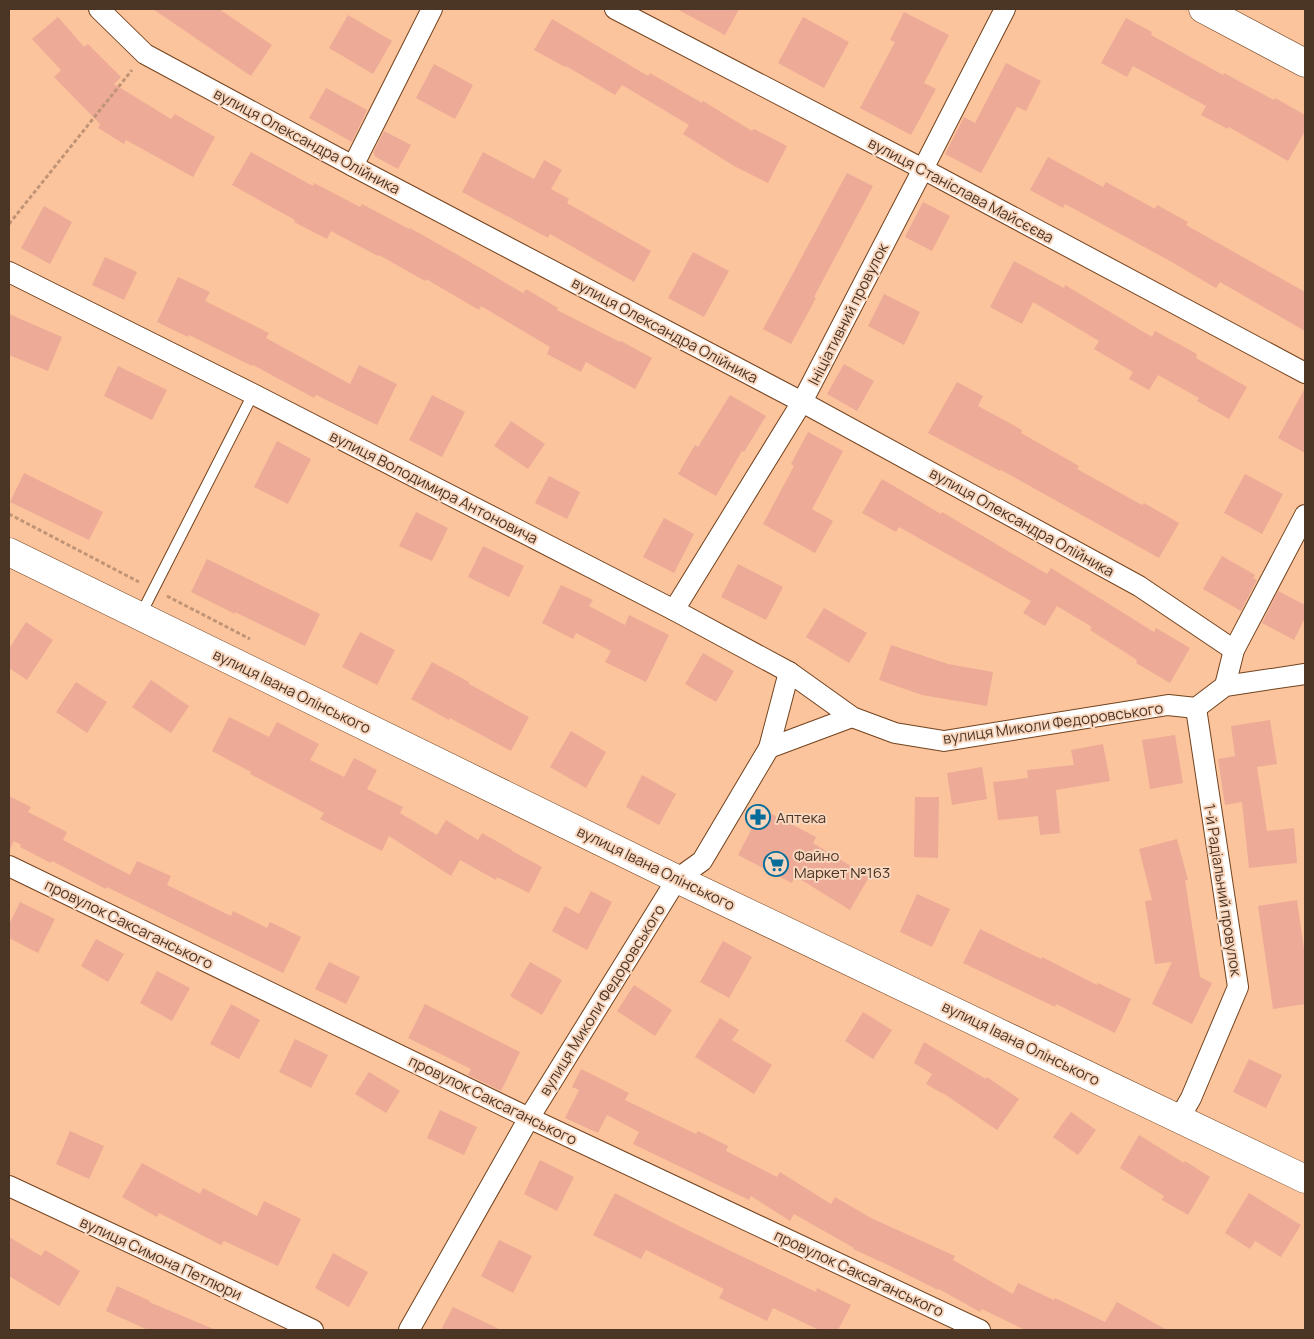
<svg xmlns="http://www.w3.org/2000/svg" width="1314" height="1339" font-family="Manrope,sans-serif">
<rect width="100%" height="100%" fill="#fcc49d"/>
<g fill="#ecaa97">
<polygon points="153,9 219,9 272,45 251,76"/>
<polygon points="677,9 739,9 725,35"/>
<polygon points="904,12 949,35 924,83 936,89 911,135 860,108 895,42 890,40"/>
<polygon points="348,15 392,41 373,74 329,48"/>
<polygon points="58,17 84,47 88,44 121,77 114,84 171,119 175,114 215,137 193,177 126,140 124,144 98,128 100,124 54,77 61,70 32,39"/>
<polygon points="803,17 849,42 824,88 778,63"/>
<polygon points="1126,18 1152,32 1151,35 1223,75 1224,73 1274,100 1275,98 1305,115 1305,131 1288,161 1229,127 1228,129 1201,115 1206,106 1133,66 1127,77 1101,63"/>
<polygon points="552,19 648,76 650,73 702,103 703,101 752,131 754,129 787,146 768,183 734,166 683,134 689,125 622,85 615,95 566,66 565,67 534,50"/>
<polygon points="1006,63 1041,81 1026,111 1017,107 981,173 945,154 964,117 975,123"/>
<polygon points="434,64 473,85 455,119 416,98"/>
<polygon points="326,88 367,110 352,142 309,118"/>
<polygon points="384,131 411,145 398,169 374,156 375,154 373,153"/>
<polygon points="251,152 313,186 314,183 360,207 362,204 409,229 410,228 465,259 523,293 526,289 558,308 557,310 620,342 621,341 652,358 635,389 586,362 581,372 547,354 550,347 481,306 479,310 426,279 425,281 379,255 378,256 331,231 327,239 294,222 295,220 232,185"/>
<polygon points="483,152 534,179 544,160 562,170 551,189 569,199 567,203 651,251 634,282 550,234 548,238 462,192"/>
<polygon points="1048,157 1103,187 1106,182 1155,209 1157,205 1188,222 1186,225 1305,292 1305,331 1220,282 1216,288 1170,261 1065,204 1063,208 1030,190"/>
<polygon points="847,173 873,186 814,297 816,298 791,344 763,329"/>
<polygon points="923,202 950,216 932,251 905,237"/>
<polygon points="44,206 72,222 50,264 21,248"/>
<polygon points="693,252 729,271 704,317 668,298"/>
<polygon points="105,257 137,272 124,300 92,285"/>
<polygon points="1014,261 1064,288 1065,285 1152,337 1155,331 1197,354 1196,358 1247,387 1229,419 1197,401 1199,398 1158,375 1149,390 1129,379 1133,372 1094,349 1099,341 1033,302 1022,324 990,307"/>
<polygon points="178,277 210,292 205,301 269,333 266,338 350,384 359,365 397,384 377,425 316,395 314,398 253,365 252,366 189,335 188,337 157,322"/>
<polygon points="884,294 920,312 904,345 868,326"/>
<polygon points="9,314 62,337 48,371 9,355"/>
<polygon points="844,364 874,381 857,411 827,394"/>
<polygon points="118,366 167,390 152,420 104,396"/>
<polygon points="957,382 983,396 978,406 1022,430 1021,433 1079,466 1077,469 1142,505 1144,503 1179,523 1159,558 1001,470 1000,471 928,433"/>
<polygon points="1305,388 1305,453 1278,438"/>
<polygon points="432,395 465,412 442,457 409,440"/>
<polygon points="730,395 766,416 744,452 742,451 716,496 678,474 695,445 698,447"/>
<polygon points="511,421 545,444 528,469 494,446"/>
<polygon points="808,432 843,451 812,509 833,521 815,553 763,524 794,466 791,464"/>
<polygon points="277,441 311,459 288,504 254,487"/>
<polygon points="24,473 103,512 89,540 10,502"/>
<polygon points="1245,474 1283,494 1262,534 1224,513"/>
<polygon points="549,476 580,492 567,519 535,503"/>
<polygon points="882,479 941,514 942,512 1047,574 1051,568 1154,632 1156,628 1190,648 1170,683 1136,663 1137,660 1090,630 1092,627 1057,606 1045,626 1023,613 1031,601 899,527 896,532 862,513"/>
<polygon points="416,512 448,528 432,561 399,546"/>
<polygon points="664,518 694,534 674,573 643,557"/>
<polygon points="483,546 524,566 509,597 468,577"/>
<polygon points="1222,556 1255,575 1253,578 1257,580 1241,611 1203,589"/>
<polygon points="207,559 320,614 305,646 235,612 235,614 191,592"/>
<polygon points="738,564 783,587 766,620 721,597"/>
<polygon points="561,585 593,600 589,606 625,625 629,615 669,635 646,682 605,662 611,651 576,633 573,639 542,623"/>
<polygon points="1278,591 1305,605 1305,618 1294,640 1262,623"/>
<polygon points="824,608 867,633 849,663 806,637"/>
<polygon points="26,622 53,640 27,680 9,668 9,649"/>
<polygon points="360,632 395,650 377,685 342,667"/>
<polygon points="891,645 948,664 993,672 987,706 922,695 879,680"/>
<polygon points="703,653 734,671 716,702 685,684"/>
<polygon points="432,662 469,682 469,684 529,717 511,751 450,718 449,720 411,699"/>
<polygon points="151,680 189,706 171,733 132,707"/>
<polygon points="76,682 107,702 87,733 56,712"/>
<polygon points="229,717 269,737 277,722 319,744 310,760 344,777 354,758 377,770 367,789 403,807 400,813 437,835 446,820 478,840 482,833 512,850 512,851 542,867 529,893 497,877 496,880 460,860 451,876 389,836 382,851 320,819 324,813 250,774 251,772 212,751"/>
<polygon points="1270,720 1277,764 1257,767 1267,831 1294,828 1297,863 1249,868 1242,802 1225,805 1218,759 1235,756 1231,726"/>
<polygon points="571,731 606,752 586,788 550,767"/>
<polygon points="1175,735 1183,783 1150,789 1142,740"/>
<polygon points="1103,744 1110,781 1056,790 1060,833 1040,835 1038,816 998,820 993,782 1028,778 1027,770 1074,765 1071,750"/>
<polygon points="982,767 987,799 952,805 947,773"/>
<polygon points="642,775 676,794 659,825 626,807"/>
<polygon points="9,796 31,807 28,812 67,832 63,840 130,875 137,861 171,876 167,885 231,916 233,911 267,928 270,922 301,937 283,973 107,887 106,889 52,861 51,863 20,847 21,845 14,841 9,851"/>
<polygon points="915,797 939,797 938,858 914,857"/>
<polygon points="762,809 816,837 813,843 869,877 850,910 795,876 792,883 738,855"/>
<polygon points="1177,839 1188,880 1185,880 1200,977 1212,983 1192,1024 1152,1004 1172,962 1155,964 1145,901 1152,900 1139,849"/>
<polygon points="591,891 612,902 587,950 552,931 565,906 579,914"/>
<polygon points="917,894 950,909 932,947 900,932"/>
<polygon points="1297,900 1305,956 1305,1004 1273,1009 1258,906"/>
<polygon points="20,902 55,919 38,953 9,938 9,925"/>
<polygon points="980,929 1041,959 1042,957 1097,985 1098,983 1131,999 1115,1033 1056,1004 1055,1007 963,963"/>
<polygon points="96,939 124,954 108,982 81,966"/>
<polygon points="723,941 752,957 729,998 700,982"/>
<polygon points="329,962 360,977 346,1004 315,989"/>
<polygon points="530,962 562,980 542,1015 510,996"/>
<polygon points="157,971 190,988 172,1021 140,1003"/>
<polygon points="634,985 672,1010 655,1036 617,1011"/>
<polygon points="231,1004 260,1020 239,1059 210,1044"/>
<polygon points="425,1004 520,1052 501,1091 468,1075 471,1069 408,1038"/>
<polygon points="863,1012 892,1030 873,1059 845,1041"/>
<polygon points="720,1018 739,1030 732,1040 772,1065 754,1094 695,1057"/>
<polygon points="295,1039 328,1055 311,1088 279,1072"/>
<polygon points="924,1042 986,1079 987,1077 1019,1099 997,1130 943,1093 943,1094 926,1084 932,1074 914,1063"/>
<polygon points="1249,1059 1282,1075 1266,1108 1233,1092"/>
<polygon points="581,1069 629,1093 625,1100 696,1134 698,1131 728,1146 726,1151 777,1177 780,1172 831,1204 835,1197 871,1218 955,1256 953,1260 1013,1294 1018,1283 1054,1300 1055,1298 1105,1322 1117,1302 1167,1330 1025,1330 982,1309 980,1312 939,1289 938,1290 886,1264 853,1249 854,1248 794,1214 790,1221 751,1196 749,1200 633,1144 639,1132 607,1115 598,1133 565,1118 579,1090 572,1087"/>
<polygon points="369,1072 400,1091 386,1113 355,1094"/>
<polygon points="440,1110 477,1127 464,1155 427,1138"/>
<polygon points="1071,1112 1096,1130 1078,1155 1053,1137"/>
<polygon points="70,1131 104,1146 89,1179 56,1164"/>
<polygon points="1139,1135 1184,1163 1185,1161 1210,1177 1188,1215 1162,1200 1164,1196 1120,1168"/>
<polygon points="540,1160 574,1177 557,1211 524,1194"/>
<polygon points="142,1163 200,1194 203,1188 257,1216 264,1201 301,1219 278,1266 224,1241 221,1245 159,1213 157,1217 122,1197"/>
<polygon points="615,1193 679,1226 816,1292 817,1288 851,1305 838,1330 819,1330 773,1308 767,1321 719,1298 724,1289 646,1250 641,1259 593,1235"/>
<polygon points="1249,1193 1301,1225 1281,1257 1255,1241 1250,1249 1225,1233"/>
<polygon points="9,1237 41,1256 45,1250 80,1271 59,1306 9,1276"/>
<polygon points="499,1240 532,1256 513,1293 481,1276"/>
<polygon points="333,1253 368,1272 349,1307 315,1288"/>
<polygon points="117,1286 150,1301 149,1302 216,1330 148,1330 106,1311"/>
<polygon points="453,1307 501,1330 441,1330"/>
</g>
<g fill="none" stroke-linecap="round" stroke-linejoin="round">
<defs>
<polyline id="lane" points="140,616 253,394"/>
<g id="street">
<polyline points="99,9 145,54 353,166 802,402 1139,586 1234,650"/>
<polyline points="615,9 923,169 1305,373"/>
<polyline points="353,166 432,9"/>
<polyline points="9,272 253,394 674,610 789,672 852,717 895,733 944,741 1168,705 1196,708 1225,686 1305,674"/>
<polyline points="674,610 802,402 923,169 1005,9"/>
<polyline points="1225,686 1234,650 1305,515"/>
<polyline points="769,748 852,717"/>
<polyline points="9,866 529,1118 980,1330"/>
<polyline points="1179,1119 1191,1098 1238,987 1196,708"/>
<polyline points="9,1186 176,1264 313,1330"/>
<polyline points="409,1330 529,1118 677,879 702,861 769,748 789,672"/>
</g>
<g id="secondary">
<polyline points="1203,9 1305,63"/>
<polyline points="9,552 677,879 1305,1179"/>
</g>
</defs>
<use href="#lane" stroke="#72431e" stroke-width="12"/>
<use href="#street" stroke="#72431e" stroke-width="22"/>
<use href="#secondary" stroke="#72431e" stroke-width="29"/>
<g stroke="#c09475" stroke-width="3" stroke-dasharray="4 2.5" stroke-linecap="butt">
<polyline points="9,224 132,70"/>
<polyline points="9,514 139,582"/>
<polyline points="167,596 250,639"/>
</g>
<use href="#lane" stroke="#fff" stroke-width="10"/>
<use href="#street" stroke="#fff" stroke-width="20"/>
<use href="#secondary" stroke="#fff" stroke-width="28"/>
</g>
<defs>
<symbol id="pharmacy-ring" viewBox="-11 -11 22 22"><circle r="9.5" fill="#f9d7bf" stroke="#066d9a" stroke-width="1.5"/><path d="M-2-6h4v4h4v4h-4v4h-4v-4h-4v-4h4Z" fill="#066d9a"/></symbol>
<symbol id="supermarket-ring" viewBox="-11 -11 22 22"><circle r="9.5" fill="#f9d7bf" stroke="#066d9a" stroke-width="1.5"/><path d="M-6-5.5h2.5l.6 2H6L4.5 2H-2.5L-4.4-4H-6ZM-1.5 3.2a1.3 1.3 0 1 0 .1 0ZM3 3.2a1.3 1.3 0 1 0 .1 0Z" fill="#066d9a"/></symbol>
</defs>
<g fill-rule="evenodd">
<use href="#pharmacy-ring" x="744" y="803" width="28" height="28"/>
<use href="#supermarket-ring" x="762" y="850" width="28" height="28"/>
</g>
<g text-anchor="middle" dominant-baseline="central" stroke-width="4" stroke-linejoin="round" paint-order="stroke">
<g font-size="15" fill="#4b3525" stroke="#f9d7bf">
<text transform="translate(307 141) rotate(28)">вулиця Олександра Олійника</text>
<text transform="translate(961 190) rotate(28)">вулиця Станіслава Майсєєва</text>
<text transform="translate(848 314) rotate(-63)">Ініціативний провулок</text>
<text transform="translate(665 330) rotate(28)">вулиця Олександра Олійника</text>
<text transform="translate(434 487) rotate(27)">вулиця Володимира Антоновича</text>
<text transform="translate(1022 522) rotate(29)">вулиця Олександра Олійника</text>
<text transform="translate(292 691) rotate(26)">вулиця Івана Олінського</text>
<text transform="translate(1053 723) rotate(-8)">вулиця Миколи Федоровського</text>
<text transform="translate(656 868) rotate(26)">вулиця Івана Олінського</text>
<text transform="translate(1223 890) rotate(81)">1-й Радіальний провулок</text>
<text transform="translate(129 924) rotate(26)">провулок Саксаганського</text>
<text transform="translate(602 1000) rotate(-58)">вулиця Миколи Федоровського</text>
<text transform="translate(1021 1043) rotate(26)">вулиця Івана Олінського</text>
<text transform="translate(493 1100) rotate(26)">провулок Саксаганського</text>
<text transform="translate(161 1258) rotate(25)">вулиця Симона Петлюри</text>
<text transform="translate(859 1273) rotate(25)">провулок Саксаганського</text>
</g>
<g font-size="15" fill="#4b3525" stroke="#f9d7bf" text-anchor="start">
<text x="776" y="817">Аптека</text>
<text x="794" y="855">Файно<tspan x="794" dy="17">Маркет №163</tspan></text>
</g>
</g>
<rect width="1314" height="1339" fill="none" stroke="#4b3525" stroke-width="20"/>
</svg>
